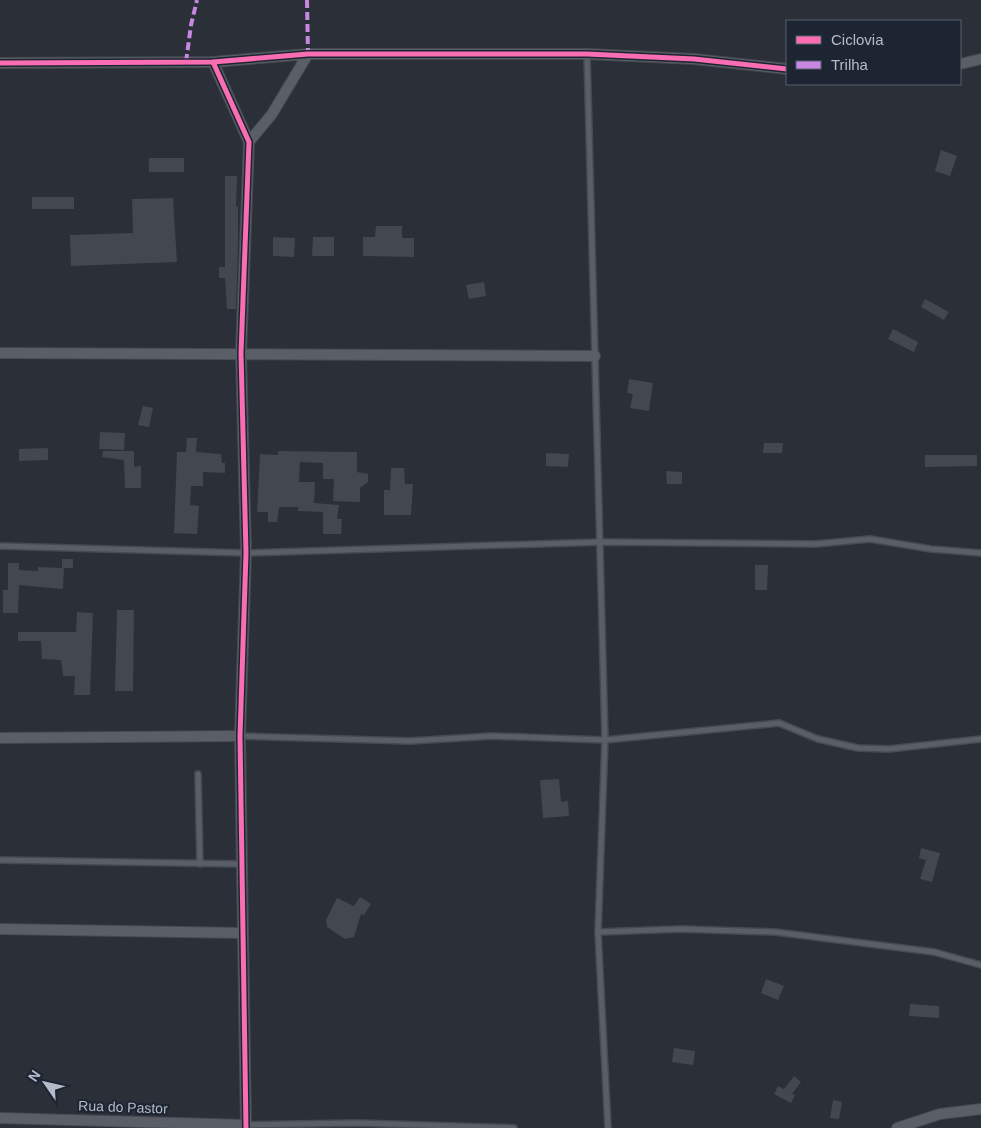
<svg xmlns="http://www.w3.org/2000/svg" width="981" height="1128" font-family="Helvetica,sans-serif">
<rect width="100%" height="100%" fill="#2a2f38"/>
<g fill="#43474f">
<polygon points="941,150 957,156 950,176 935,171"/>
<rect x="149" y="158" width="35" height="14"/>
<polygon points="225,176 237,176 236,207 238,207 238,246 236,309 227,309 225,278 219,278 219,267 225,267"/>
<rect x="32" y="197" width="42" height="12"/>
<polygon points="173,198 177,262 71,266 70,235 133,233 132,199"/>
<polygon points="376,226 402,226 402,238 414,238 414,257 363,256 363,237 375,237"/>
<polygon points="273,237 295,238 294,257 273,256"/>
<polygon points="313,237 334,237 334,256 312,256"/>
<polygon points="484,282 486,296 469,299 466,285"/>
<polygon points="925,299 949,312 944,320 921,307"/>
<polygon points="893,329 918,342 914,352 888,339"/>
<polygon points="629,379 653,383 649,411 630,408 633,394 627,393"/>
<polygon points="143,406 153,408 149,427 138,425"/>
<polygon points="100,432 125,433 124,450 99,449"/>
<polygon points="187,438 197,438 196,452 221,454 222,463 225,463 225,473 203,472 203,486 191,486 190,505 199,506 197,534 174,533 177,452 186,452"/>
<polygon points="764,443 783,443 782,453 763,453"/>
<polygon points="48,448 48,460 19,461 19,449"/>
<polygon points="103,451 134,451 134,467 141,466 141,488 125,488 124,460 102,457"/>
<polygon points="278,451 357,452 357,472 368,474 368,482 360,488 360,502 333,501 334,479 323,479 323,463 300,462 299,482 315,482 314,503 339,505 337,519 342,519 341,534 323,534 323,512 298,511 298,507 279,507 277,522 268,522 268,512 257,512 260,454 278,455"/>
<polygon points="546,453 569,454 568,467 546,466"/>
<polygon points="925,455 977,455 977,466 925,467"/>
<polygon points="391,468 404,468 405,484 413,484 411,515 384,515 384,490 390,490"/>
<polygon points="666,471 682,472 682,484 667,484"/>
<polygon points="62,559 73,559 73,568 64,568 63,589 19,585 18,613 3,613 3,590 8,590 8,563 19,563 19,570 38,571 38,567 62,568"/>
<polygon points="755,565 768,565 767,590 755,590"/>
<polygon points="117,610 134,610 133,691 115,691"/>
<polygon points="77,612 93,613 90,695 74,695 75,676 63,676 61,660 42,659 41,641 18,641 18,632 76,632"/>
<polygon points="559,779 561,802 568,801 569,816 543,818 540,780"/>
<polygon points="921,848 940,853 932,882 920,879 926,860 919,858"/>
<polygon points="360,897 371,904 364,915 361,914 354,937 345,939 327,927 326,920 337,898 354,906"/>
<polygon points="766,979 784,986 778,1000 761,993"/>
<polygon points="910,1004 939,1006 939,1018 909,1016"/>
<polygon points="674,1048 695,1051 693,1065 672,1062"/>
<polygon points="794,1076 801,1082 792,1094 795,1095 791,1103 774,1094 778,1086 784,1089"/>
<polygon points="833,1100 842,1102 839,1119 830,1118"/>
</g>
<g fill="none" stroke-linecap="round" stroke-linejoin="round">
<defs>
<g id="service">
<polyline points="587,54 605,740 598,932 681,929 775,932 934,952 981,965"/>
<polyline points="0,546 246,553 601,542 816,544 870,539 931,549 981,553"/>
<polyline points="240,736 410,741 492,736 605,740 779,723 818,739 858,748 889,749 981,739"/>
<polyline points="198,774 200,864"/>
<polyline points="0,860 241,864"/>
<polyline points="598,932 608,1128"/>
<polyline points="246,1125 357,1123 514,1128"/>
</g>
<g id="minor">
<polyline points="213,62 249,142 241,353 246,553 240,736 246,1128"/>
<polyline points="0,63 213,62 308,54 587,54 694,59 787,69"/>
<polyline points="960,64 981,59"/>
<polyline points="249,142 272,114 308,54"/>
<polyline points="0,353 595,356"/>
<polyline points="0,738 240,736"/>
<polyline points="0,929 242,933"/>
<polyline points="0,1118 246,1125"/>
<polyline points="897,1128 940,1114 981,1109"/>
</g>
</defs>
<use href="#service" stroke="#464a51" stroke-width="8"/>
<use href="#minor" stroke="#464a51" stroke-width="12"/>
<use href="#service" stroke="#5a5e66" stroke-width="5"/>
<use href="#minor" stroke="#5a5e66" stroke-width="10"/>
<g stroke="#c787e3" stroke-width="4" stroke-dasharray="8 4" stroke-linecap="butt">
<polyline points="307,0 308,54"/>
<polyline points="186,62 191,25 197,0"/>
</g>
<defs>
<g id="cycleway">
<polyline points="213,62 249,142 241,353 246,553 240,736 246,1128"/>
<polyline points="0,63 213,62 308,54 587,54 694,59 787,69"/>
</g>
</defs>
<use href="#cycleway" stroke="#1d2533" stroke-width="8"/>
<use href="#cycleway" stroke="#f96db3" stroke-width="5"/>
</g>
<g text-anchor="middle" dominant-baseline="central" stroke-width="4" stroke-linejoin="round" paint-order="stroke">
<g font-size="14" fill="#b4bbc9" stroke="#1d2533">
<text transform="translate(123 1107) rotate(2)">Rua do Pastor</text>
</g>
</g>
<rect x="786" y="20" width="175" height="65" fill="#1d2533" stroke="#59616f"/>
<rect x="796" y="36" width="25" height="8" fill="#f96db3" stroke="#59616f"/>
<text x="831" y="45" font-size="15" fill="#b4bbc9">Ciclovia</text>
<rect x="796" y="61" width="25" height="8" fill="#c787e3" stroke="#59616f"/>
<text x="831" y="70" font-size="15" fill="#b4bbc9">Trilha</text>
<g transform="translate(45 1083) rotate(304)" stroke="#1d2533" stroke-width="4" paint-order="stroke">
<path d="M0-4L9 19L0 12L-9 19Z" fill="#b4bbc9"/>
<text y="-8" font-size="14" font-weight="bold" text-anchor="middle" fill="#b4bbc9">N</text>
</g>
</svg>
